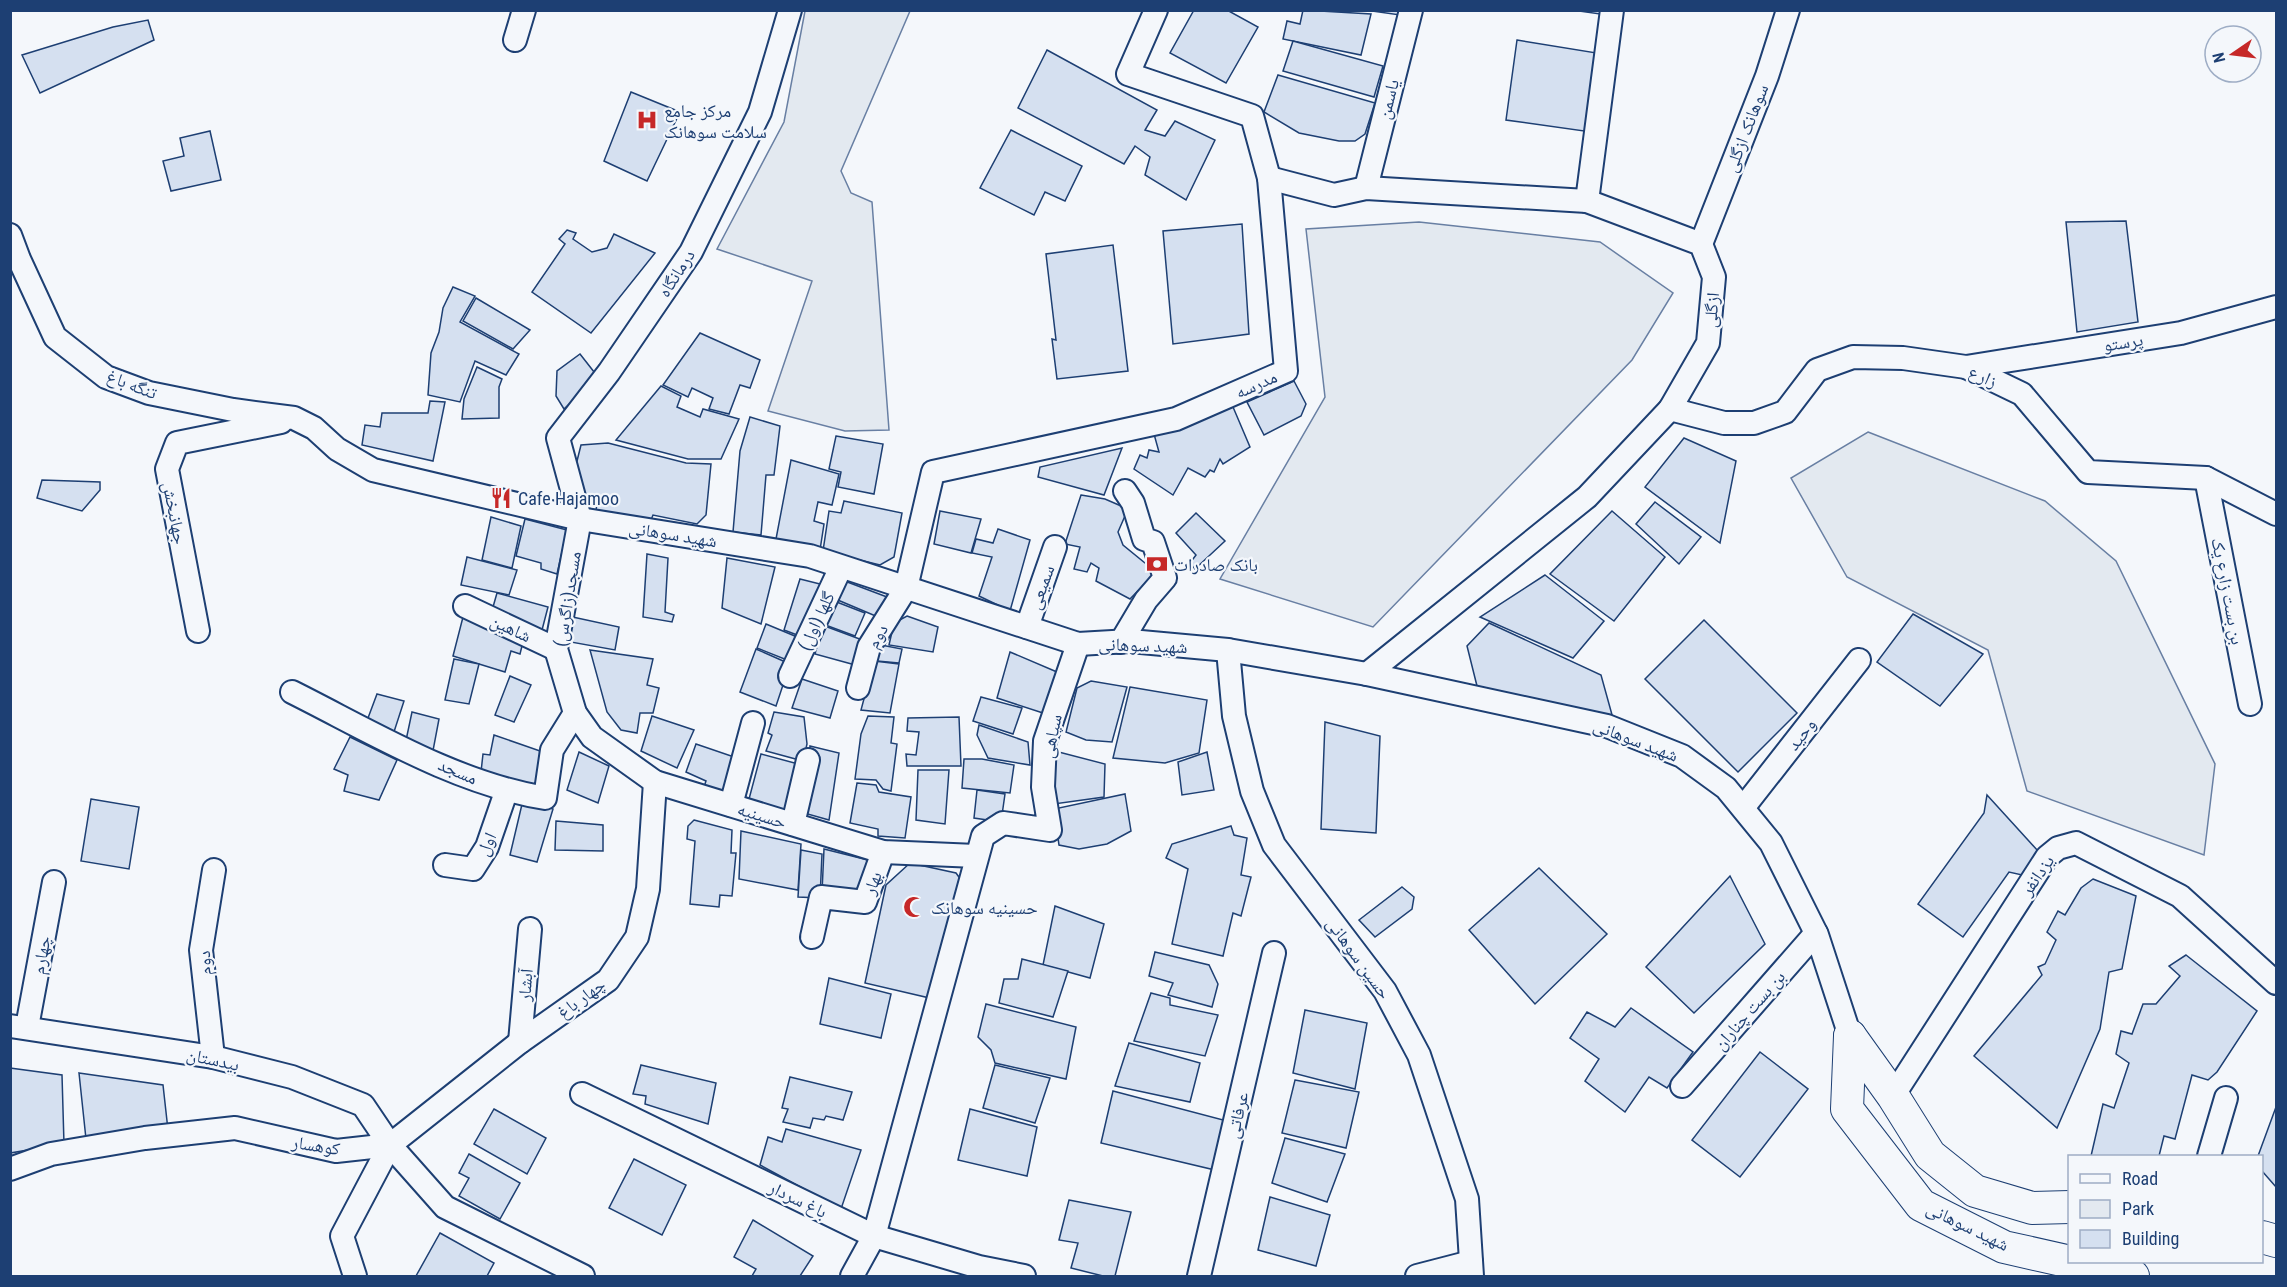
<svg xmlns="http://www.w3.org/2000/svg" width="2287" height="1287" font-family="'Roboto Condensed','Noto Naskh Arabic',sans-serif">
<rect width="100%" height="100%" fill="#f4f7fb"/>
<g fill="#e3e9f0" stroke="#687fa3" stroke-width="1.5">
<polygon points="805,11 910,11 841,171 851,193 872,202 889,430 845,431 768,411 812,281 717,249 784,122"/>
<polygon points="1419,222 1600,242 1673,293 1632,360 1373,627 1220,579 1325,397 1306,229"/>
<polygon points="1868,432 2045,501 2116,561 2215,764 2204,855 2027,791 1988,650 1847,577 1791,478"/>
</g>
<g fill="#d5e0f0" stroke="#1d3f73" stroke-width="1.5">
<polygon points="1194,10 1227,10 1258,27 1226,83 1170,53"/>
<polygon points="1303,10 1371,14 1361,55 1283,39 1287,21 1300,24"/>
<polygon points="1365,10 1401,10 1400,15"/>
<polygon points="1572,10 1607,10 1607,15"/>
<polygon points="148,20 154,40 40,93 22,55 113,27"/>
<polygon points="1517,40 1603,54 1591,132 1506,120"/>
<polygon points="1293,41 1383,66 1374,97 1283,71"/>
<polygon points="1047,50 1157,110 1145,130 1165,136 1175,121 1215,140 1186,200 1145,175 1150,157 1135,146 1124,164 1018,108"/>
<polygon points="1278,75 1375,103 1365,134 1355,141 1339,141 1299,133 1264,112"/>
<polygon points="631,92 680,112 647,181 604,161"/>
<polygon points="1011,130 1082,166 1065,201 1045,192 1034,215 980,188"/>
<polygon points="210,131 221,180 171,191 163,161 184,156 180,138"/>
<polygon points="2126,221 2138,322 2077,332 2066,222"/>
<polygon points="1242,224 1249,334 1173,344 1163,231"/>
<polygon points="567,230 576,233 573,239 592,252 607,248 614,234 655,253 591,333 532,292 565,244 559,239"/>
<polygon points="1113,245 1128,371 1057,379 1052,339 1056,340 1046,254"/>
<polygon points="453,287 475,296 460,322 519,354 506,375 475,361 460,402 428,395 431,353 439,332 443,308"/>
<polygon points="476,298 530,330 513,349 463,321"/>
<polygon points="700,333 760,360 750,388 740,385 729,414 709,409 713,398 692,388 688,397 663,385"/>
<polygon points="580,354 598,377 564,409 556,396 557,371"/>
<polygon points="477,367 502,379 499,387 499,418 462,419 464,399"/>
<polygon points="1294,381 1306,404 1301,416 1264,435 1247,402"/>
<polygon points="661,386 681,396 677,407 700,417 703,409 739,419 721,459 688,459 616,440"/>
<polygon points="430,401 445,402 433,461 362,445 365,425 380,427 382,413 428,413"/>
<polygon points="1233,407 1250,447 1223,464 1220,459 1214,472 1210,470 1205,477 1188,468 1173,495 1134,469 1140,455 1147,458 1149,450 1159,452 1154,434 1181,427"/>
<polygon points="750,417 780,426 774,475 766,475 761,535 733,532 740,451"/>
<polygon points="836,436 883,444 874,494 838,487 841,472 829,469"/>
<polygon points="1684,438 1736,461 1720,543 1645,487"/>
<polygon points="608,443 686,463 711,464 706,515 697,524 653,515 651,520 596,510 597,504 580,501 572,481 581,445"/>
<polygon points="1122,448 1104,495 1038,477 1040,467"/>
<polygon points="791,460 839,474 832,505 818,502 814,521 824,524 820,550 776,539"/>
<polygon points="42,480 100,482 100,490 82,511 37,498"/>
<polygon points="1081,495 1105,499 1128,509 1118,532 1123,545 1156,572 1130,599 1096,581 1099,568 1091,563 1087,572 1074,569 1080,547 1065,544"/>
<polygon points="844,501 902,513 894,557 880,565 823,551 829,511 841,513"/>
<polygon points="1655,502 1701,537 1679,564 1636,524"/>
<polygon points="940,511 981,519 971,553 934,544"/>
<polygon points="1612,511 1665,557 1614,621 1550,574"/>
<polygon points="1196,513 1225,541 1195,569 1190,563 1196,555 1176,533"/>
<polygon points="491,517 521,526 512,568 482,560"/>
<polygon points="525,519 567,530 557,574 541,569 541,563 516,556"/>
<polygon points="998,529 1030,540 1010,611 979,596 992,557 972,553 976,539 993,543"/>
<polygon points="647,554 668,558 665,612 674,615 672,622 643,617"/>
<polygon points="467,557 517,570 509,595 461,585"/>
<polygon points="727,558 775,567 761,624 722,608"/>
<polygon points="1545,575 1604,621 1573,658 1480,617"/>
<polygon points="800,579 828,586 805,638 784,630"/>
<polygon points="842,580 887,597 878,617 833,598"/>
<polygon points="497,593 548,607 542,630 491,614"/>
<polygon points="829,599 865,613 855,636 820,623"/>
<polygon points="1913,614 1983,654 1940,706 1877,662"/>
<polygon points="568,616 619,627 615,650 565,641"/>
<polygon points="907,616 938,627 933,652 889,645 894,623"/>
<polygon points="463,617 524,638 520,654 511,651 505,672 453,656"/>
<polygon points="1704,620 1797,713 1738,772 1645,679"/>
<polygon points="1489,623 1601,675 1614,722 1478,690 1467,646"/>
<polygon points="766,624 802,639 792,662 757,648"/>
<polygon points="822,625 865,641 859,666 815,654"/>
<polygon points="881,645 902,649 899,663 877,661"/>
<polygon points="756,649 790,664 776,706 740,692"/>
<polygon points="590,650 653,659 647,685 659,688 653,713 640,713 637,733 621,730 607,712"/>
<polygon points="1010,652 1057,672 1043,713 997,698"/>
<polygon points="454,659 479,664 469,704 445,700"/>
<polygon points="874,661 899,664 890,713 861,710"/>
<polygon points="510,676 531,685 514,722 495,715"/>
<polygon points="802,679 838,691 830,718 792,708"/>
<polygon points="1091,681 1127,687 1112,742 1086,740 1066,732 1077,688"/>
<polygon points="1130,687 1207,700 1199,753 1165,763 1113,758"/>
<polygon points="377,694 404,701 392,738 365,726"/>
<polygon points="981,697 1022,708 1013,734 973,721"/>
<polygon points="412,712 439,719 432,756 405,745"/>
<polygon points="774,712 804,717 807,744 803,761 766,751 772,735 768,733"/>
<polygon points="652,716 694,730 677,768 641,751"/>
<polygon points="868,716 894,717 891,743 897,744 891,791 883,789 876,780 855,779 861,734"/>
<polygon points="959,717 961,766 907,766 906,754 916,755 919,732 907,731 908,718"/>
<polygon points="1325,722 1380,736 1376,833 1321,829"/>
<polygon points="979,725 1028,742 1030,765 988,758 977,735"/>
<polygon points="494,735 543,752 539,790 481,772 483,754 490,755"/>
<polygon points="350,737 397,760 379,800 344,791 348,775 334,769"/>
<polygon points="696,744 740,759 729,802 702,793 706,781 686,772"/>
<polygon points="810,746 839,753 829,820 804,813"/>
<polygon points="1051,750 1105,764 1104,797 1054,804"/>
<polygon points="579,752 609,766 598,803 567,790"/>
<polygon points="1207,752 1214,790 1182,795 1178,762"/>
<polygon points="761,754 802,765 791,813 749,799"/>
<polygon points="964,759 982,759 1014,765 1010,793 962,788"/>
<polygon points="918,770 949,770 945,824 916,820"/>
<polygon points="857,783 876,785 879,792 911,797 905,838 878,836 878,829 850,823"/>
<polygon points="977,790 1005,794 1001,822 974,818"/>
<polygon points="1125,794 1131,831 1107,844 1079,849 1059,845 1054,809"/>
<polygon points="1987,795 2038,851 2022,875 2009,872 1963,937 1918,904 1984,813"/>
<polygon points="91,799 139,807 129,869 81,861"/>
<polygon points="523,800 553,809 537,862 510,855"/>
<polygon points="694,820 732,830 731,853 736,853 732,896 720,895 719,907 690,904 695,841 687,839 688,826"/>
<polygon points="556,821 603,825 603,851 555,850"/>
<polygon points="1231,826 1234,835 1247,838 1241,875 1251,877 1241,916 1233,913 1223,956 1172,944 1188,869 1166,858 1172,844"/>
<polygon points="741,831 801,844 798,890 739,879"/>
<polygon points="824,849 872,861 860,896 822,892"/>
<polygon points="801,850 822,854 820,898 798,897"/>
<polygon points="910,863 956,873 964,884 934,999 865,983 886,885"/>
<polygon points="1539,868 1607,934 1535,1004 1469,930"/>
<polygon points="1730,876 1765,944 1694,1013 1646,967"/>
<polygon points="2093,879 2136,896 2122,969 2109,972 2100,1029 2057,1128 1974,1056 2042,975 2038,967 2045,964 2056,940 2047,932 2058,911 2065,915 2081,888"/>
<polygon points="1402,887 1414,897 1412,909 1375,937 1359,920"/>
<polygon points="1055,906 1104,924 1090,978 1043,965"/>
<polygon points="1155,952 1209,965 1218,984 1212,1007 1168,995 1173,983 1149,976"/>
<polygon points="2186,955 2257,1011 2217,1072 2208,1080 2192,1075 2175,1139 2164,1136 2159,1156 2091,1156 2103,1104 2114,1108 2129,1063 2116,1054 2121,1031 2132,1034 2143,1004 2156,1004 2180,976 2169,966"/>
<polygon points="1022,959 1068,971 1053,1017 999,1003 1004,979 1018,979"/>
<polygon points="829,978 891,994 881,1038 820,1024"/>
<polygon points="1151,993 1170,998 1170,1005 1218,1015 1205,1056 1134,1041"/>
<polygon points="986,1004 1076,1027 1066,1079 995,1063 991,1050 978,1037"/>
<polygon points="1631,1008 1693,1052 1667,1088 1649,1077 1625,1112 1585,1081 1599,1059 1570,1038 1587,1012 1615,1027"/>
<polygon points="1305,1010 1367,1023 1355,1089 1293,1073"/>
<polygon points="1129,1043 1200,1063 1190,1102 1115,1086"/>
<polygon points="1760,1052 1808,1089 1740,1177 1692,1140"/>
<polygon points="641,1065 716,1083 708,1124 645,1104 646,1096 633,1094"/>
<polygon points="995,1065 1050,1078 1035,1123 983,1108"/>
<polygon points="10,1068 62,1075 64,1144 10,1153"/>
<polygon points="79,1073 163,1085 168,1130 86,1139"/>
<polygon points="790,1077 852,1092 843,1120 826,1116 824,1120 813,1118 810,1128 783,1122 788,1109 782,1108"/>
<polygon points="1295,1080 1359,1092 1346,1148 1282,1133"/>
<polygon points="1113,1091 1227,1121 1215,1170 1101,1143"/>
<polygon points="2276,1107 2276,1187 2262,1171 2262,1156 2258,1156"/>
<polygon points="494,1109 546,1138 527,1174 474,1144"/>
<polygon points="970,1109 1037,1127 1027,1176 958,1160"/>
<polygon points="786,1129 861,1150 841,1209 760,1165 768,1137 782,1142"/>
<polygon points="1285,1138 1345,1154 1327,1202 1272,1183"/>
<polygon points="469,1154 520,1183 500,1219 459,1196 469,1178 459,1173"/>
<polygon points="634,1159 686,1185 662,1235 609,1208"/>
<polygon points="1270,1197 1330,1215 1316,1266 1258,1250"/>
<polygon points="1069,1200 1131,1212 1115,1276 1103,1276 1071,1268 1078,1243 1059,1240"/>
<polygon points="753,1220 813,1256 800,1276 752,1276 756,1269 734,1257"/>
<polygon points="440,1233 494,1263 487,1276 416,1276"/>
</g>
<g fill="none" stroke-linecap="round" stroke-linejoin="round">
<defs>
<g id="minor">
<polyline points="790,10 760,112 691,252 609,372 558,438 580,519 556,649 575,713 592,737 655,782 883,852 976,856"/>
<polyline points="515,40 524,10"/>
<polyline points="1269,178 1334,195 1366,188 1587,201 1701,244 1714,277 1708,343 1670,409 1587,497 1367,674"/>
<polyline points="1366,188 1411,10"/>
<polyline points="1587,201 1612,10"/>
<polyline points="10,235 19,259 55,337 106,377 149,393 233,410 294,418 314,428 337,449 373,470 580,519 810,556 1078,644 1130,641 1228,650 1367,674 1607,726 1682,756 1726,788 1771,843 1817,935 1850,1036"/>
<polyline points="1701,244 1767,76 1788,10"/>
<polyline points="1966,367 2181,333 2276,307"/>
<polyline points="1670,409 1724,423 1754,423 1785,412 1817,370 1853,357 1903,358 1966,367 2022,394 2088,472 2206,478 2276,514"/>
<polyline points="2206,478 2250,704"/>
<polyline points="465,606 556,649"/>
<polyline points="1027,627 1055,547"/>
<polyline points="198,631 167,469 177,443 281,422"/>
<polyline points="1121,642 1146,600 1165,578 1153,542 1144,539 1133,503 1125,491"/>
<polyline points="1228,650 1234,716 1252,791 1274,845 1385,991 1419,1055 1467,1199 1472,1276"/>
<polyline points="790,676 841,567"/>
<polyline points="858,688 869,647 906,588 933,472 1176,419 1286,371 1269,178 1252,116 1128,74 1156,10"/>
<path d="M292,692C372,732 455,783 545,798L552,750L575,713"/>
<polyline points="731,805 753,723"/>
<polyline points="1743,808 1859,660"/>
<polyline points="793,824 808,760"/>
<polyline points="445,865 473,869 487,847 506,792"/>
<polyline points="812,937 821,897 865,902 883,852"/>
<polyline points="10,1026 213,1057 292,1077 363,1105 390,1145 445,1207 583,1276"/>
<polyline points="27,1027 54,882"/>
<polyline points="520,1042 530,929"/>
<polyline points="213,1057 201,950 214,870"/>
<polyline points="1682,1086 1816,933"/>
<polyline points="582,1094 874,1236 979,1267 1024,1276"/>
<polyline points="1893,1096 2047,857 2058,848 2076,843 2180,896 2276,983"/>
<polyline points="2209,1156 2226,1098"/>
<polyline points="10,1169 51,1154 145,1138 235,1128 336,1151 390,1145"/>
<polyline points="355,1276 342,1236 390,1145 520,1042 608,980 637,937 648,889 655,782"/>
<polyline points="852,1276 874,1236 983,836 1003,823 1050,830 1043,787 1045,741 1078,644"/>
<polyline points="1199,1276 1274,953"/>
<polyline points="1417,1276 1471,1262"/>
</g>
<g id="secondary">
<polyline points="1850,1036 1847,1109 1921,1205 2004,1247 2133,1276"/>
<polyline points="1850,1036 1893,1096 1930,1155 1975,1191 2032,1208 2070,1207"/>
<polyline points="2262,1237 2276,1241"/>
</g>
</defs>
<use href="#minor" stroke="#1d3f73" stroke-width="26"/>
<use href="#secondary" stroke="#1d3f73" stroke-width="34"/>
<use href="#minor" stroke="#f4f7fb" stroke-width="22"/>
<use href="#secondary" stroke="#f4f7fb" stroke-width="32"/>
</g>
<defs>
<symbol id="hospital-bare" viewBox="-9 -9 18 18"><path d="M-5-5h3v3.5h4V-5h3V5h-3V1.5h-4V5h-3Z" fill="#c62828" stroke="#f4f7fb" stroke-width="2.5" paint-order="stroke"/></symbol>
<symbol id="restaurant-bare" viewBox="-9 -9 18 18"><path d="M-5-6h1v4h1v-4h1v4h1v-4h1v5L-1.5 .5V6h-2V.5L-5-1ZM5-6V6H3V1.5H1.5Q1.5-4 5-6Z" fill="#c62828" stroke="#f4f7fb" stroke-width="2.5" paint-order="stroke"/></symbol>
<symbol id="bank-bare" viewBox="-9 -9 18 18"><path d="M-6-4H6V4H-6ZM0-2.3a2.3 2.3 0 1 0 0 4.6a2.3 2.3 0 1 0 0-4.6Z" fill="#c62828" stroke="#f4f7fb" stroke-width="2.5" paint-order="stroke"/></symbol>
<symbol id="mosque-bare" viewBox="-9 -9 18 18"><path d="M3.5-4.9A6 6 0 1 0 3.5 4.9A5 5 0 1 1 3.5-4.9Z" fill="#c62828" stroke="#f4f7fb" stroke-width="2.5" paint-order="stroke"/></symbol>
</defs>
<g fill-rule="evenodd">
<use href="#hospital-bare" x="632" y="105" width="30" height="30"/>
<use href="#restaurant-bare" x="486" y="483" width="30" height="30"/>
<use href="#bank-bare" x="1142" y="549" width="30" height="30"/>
<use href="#mosque-bare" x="899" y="892" width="30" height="30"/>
</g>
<g text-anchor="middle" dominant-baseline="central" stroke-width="4.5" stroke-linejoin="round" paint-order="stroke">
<g font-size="18" fill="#1d3f73" stroke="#f4f7fb">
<text transform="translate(1388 99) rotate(-76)">یاسمن</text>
<text transform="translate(1746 128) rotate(-69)">سوهانک ازگلی</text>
<text transform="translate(676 273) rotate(-57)">درمانگاه</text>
<text transform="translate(1711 310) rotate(-85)">ازگلی</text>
<text transform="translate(2123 342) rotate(-9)">پرستو</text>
<text transform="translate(1983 376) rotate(24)">زارع</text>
<text transform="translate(132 384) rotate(21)">تنگه باغ</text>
<text transform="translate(1256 384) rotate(-24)">مدرسه</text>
<text transform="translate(175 513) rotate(79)">جهانبخش</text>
<text transform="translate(673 534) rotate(9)">شهید سوهانی</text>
<text transform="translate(1041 587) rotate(-70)">سمیعی</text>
<text transform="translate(2228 591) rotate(79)">بن بست زارع یک</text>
<text transform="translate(567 599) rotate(-81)">مسجد(زاگرس)</text>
<text transform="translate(816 621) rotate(-65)">گلها (اول)</text>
<text transform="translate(511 628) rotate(25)">شاهین</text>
<text transform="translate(877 636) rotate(-61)">دوم</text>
<text transform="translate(1143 645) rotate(2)">شهید سوهانی</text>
<text transform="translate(1801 734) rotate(-52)">وحید</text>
<text transform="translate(1051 736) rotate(-78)">سپاهی</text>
<text transform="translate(1636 740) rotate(21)">شهید سوهانی</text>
<text transform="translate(458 771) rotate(23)">مسجد</text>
<text transform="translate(762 815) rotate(17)">حسینیه</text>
<text transform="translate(486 844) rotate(-65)">اول</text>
<text transform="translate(2037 875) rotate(-55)">یزدانفر</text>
<text transform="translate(872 883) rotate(-70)">بهار</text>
<text transform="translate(41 955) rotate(-80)">چهارم</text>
<text transform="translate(1359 958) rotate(54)">حسین سوهانی</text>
<text transform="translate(204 963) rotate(-93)">دوم</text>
<text transform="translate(525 985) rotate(-85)">آبشار</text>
<text transform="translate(581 998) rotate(-36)">چهار باغ</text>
<text transform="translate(1749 1010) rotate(-49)">بن بست چناران</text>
<text transform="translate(213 1059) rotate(12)">بیدستان</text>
<text transform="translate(1237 1115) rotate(-77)">عرفاتی</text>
<text transform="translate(316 1145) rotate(9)">کوهسار</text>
<text transform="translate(798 1199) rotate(26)">باغ سردار</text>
<text transform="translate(1968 1226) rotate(26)">شهید سوهانی</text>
</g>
<g font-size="18" fill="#1d3f73" stroke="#f4f7fb" text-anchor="start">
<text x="664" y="110">مرکز جامع<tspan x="664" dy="21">سلامت سوهانک</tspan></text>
<text x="518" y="498">Cafe Hajamoo</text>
<text x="1174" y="564">بانک صادرات</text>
<text x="931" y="907">حسینیه سوهانک</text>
</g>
</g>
<rect width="2287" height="1287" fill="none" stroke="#1d3f73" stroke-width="24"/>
<rect x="2068" y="1155" width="195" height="108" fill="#f4f7fb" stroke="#9eadc5" stroke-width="1.5"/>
<rect x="2080" y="1174" width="30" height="9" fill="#f4f7fb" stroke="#9eadc5" stroke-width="1.5"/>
<text x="2122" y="1185" font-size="18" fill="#1d3f73">Road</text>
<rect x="2080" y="1200" width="30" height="18" fill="#e3e9f0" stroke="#9eadc5" stroke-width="1.5"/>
<text x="2122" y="1215" font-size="18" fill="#1d3f73">Park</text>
<rect x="2080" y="1230" width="30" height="18" fill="#d5e0f0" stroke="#9eadc5" stroke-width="1.5"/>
<text x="2122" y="1245" font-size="18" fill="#1d3f73">Building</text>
<g transform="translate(2233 54) rotate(256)"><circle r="28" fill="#f4f7fb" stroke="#9eadc5" stroke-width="1.5"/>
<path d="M0-4.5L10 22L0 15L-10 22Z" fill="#c62828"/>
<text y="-9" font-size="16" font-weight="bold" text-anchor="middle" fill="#1d3f73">N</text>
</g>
</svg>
